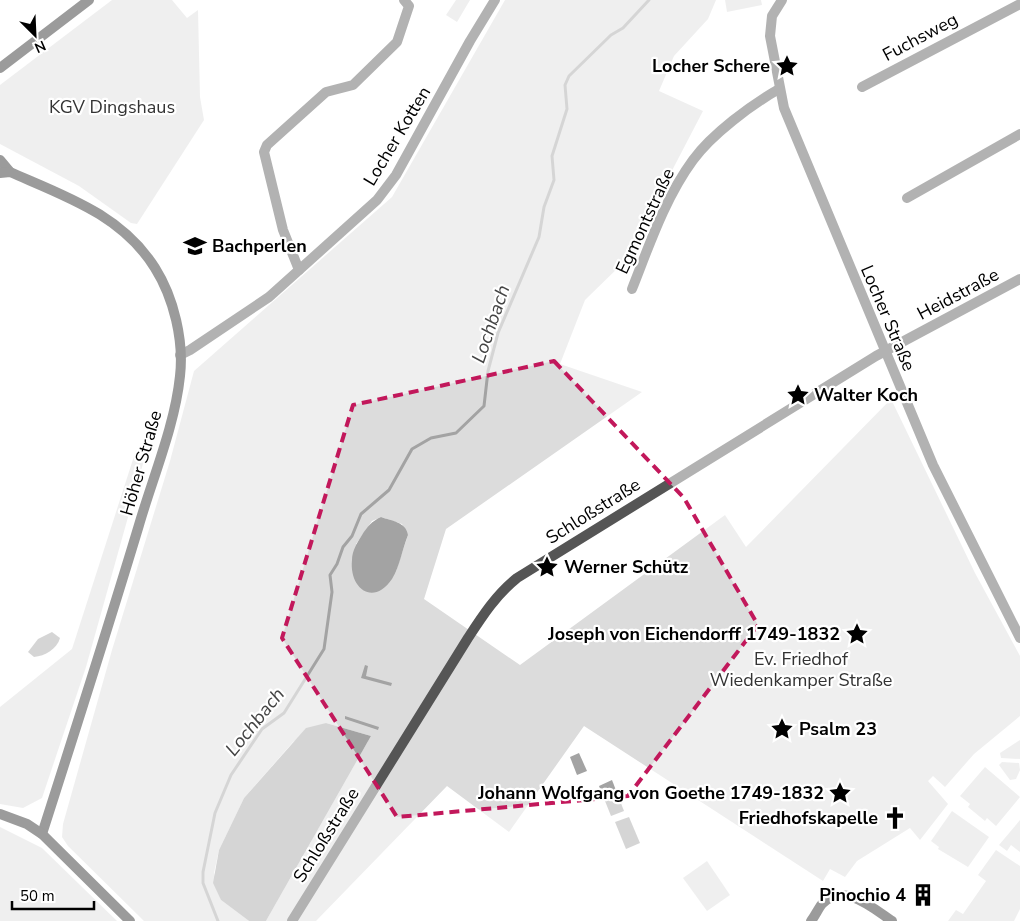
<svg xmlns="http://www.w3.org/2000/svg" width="1020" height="921" font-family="'Nunito Sans',sans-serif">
<rect width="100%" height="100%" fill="#fff"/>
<g fill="#dcdcdc" fill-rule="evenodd">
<polygon points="112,0 172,0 187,18 198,10 200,97 204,120 137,224 131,223 79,186 0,144 0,85"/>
<polygon points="456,0 470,0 457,22 446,15"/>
<path d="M505,0H716L708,19L674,56L659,91L703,111L625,261L585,300L560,364L642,392L446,529L424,599L520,665L725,515L746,547L891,399L975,573L1020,656V716L974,754L945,787L933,776L928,781L948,804L920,840L910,828L857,861L845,877L830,869L823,881L584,726L509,832L447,786L316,921H266L371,736L326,723L293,742L244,798L219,850L214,873L221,900L249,921H144L68,846L62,837L63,824L112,650L170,461L194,371L392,197ZM381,517L402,524L408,535L396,571L356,544L372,521Z"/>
<polygon points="725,0 761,0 762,5 727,12"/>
<polygon points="136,450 146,453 86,667 42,798 23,808 0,804 0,707 72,649"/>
<polygon points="1020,740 1020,759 1001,758 1000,753"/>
<polygon points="1002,762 1019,763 1020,770 1016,779 1010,780 999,765"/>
<polygon points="985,767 1020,797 996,826 987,818 985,821 968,807 970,804 960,796"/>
<polygon points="952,811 989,837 968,867 938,849 939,847 931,841"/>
<polygon points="1020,820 1020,852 1011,845 1007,851 999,845"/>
<polygon points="0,827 42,848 117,921 0,921"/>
<polygon points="996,850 1020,866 1020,909 1014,921 948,921 956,910 963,914 986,881 978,875"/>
<polygon points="707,861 730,895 707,911 683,878"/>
</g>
<g fill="#a3a3a3">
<path d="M381,517C392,521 406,522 408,535C402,550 400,566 392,579C373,607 349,588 352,560C352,551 357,543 362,535C367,527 372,521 381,517Z"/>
<path d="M52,632L60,638C57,649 45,656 34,657L28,652L38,639Z"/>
<polygon points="365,665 368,666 366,676 392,683 391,686 361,678"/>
<polygon points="345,716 379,727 378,730 345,719"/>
<polygon points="326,723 371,736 266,921 249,921 221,900 213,883 219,850 244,798 306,728"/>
<polygon points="579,753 587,771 577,775 570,757"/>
<polygon points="612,780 624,811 611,816 599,786"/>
<polygon points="629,817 640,843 626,849 615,822"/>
</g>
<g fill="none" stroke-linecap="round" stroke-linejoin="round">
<polyline stroke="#a3a3a3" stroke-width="3" points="218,921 203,883 203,872 215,813 231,775 262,729 284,713 324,649 332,592 330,575 337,564 343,547 352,536 361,514 389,490 412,449 431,438 456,433 484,406 488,371 498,333 539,237 544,207 554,180 552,156 567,109 565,85 569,76 611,35 623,28 649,0"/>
<g stroke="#555" stroke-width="10">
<polyline points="782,0 772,16 770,36 784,108 933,465 1020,638"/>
<polyline points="862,87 1020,4"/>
<polyline points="907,198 1020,134"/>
<polyline points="299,270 283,230 264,152 267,145 326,92 353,85 397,42 409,6 404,0"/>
<path d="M632,289C649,246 665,198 693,160C712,134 751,105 779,89"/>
<polyline points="180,355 190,350 269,297 377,200 396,175 470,41 495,0"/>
<path d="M292,921L468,638C483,615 496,595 517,578L876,356L1020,279"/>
</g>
<g stroke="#222" stroke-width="10">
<polyline points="0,68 89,0"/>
<polyline points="0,160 10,172"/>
<path d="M0,173L10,172C65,196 122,215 155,268C174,298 184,341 180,376C175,425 153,477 139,525C108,628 75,731 42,834"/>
<polyline points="0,814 27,824 42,834 130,921"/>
<path d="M811,921C815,916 818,909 822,904C843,881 874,909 892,921"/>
</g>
</g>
<path d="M0 0H1020V921H0ZM554,361L684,498L758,625L628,796L397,817L282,638L353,405Z" fill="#fff" fill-opacity=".55" fill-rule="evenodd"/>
<path fill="none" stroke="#c2185b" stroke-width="4" stroke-dasharray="10 6" stroke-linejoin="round" d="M554,361L684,498L758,625L628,796L397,817L282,638L353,405Z"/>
<defs>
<symbol id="sight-bare" viewBox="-9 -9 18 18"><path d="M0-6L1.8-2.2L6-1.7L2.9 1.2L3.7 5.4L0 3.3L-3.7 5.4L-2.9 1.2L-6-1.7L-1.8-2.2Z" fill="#000" stroke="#fff" stroke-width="2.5" paint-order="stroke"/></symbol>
<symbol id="school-bare" viewBox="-9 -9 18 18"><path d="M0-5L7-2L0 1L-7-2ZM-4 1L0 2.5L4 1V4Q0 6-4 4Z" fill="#000" stroke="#fff" stroke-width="2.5" paint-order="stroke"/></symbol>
<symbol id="church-bare" viewBox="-9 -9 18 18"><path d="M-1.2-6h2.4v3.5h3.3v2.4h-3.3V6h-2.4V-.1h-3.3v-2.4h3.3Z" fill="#000" stroke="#fff" stroke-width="2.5" paint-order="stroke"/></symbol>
<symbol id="building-bare" viewBox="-9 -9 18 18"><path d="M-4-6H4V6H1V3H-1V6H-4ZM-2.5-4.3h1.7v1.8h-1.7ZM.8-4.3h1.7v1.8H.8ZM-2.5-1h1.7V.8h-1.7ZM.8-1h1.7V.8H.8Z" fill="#000" stroke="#fff" stroke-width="2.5" paint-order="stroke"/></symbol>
</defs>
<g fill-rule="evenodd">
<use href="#sight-bare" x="771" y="50" width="32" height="32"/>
<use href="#school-bare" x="179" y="230" width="32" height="32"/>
<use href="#sight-bare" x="782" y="379" width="32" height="32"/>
<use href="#sight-bare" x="531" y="551" width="32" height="32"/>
<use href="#sight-bare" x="841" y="618" width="32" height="32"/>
<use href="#sight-bare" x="766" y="713" width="32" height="32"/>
<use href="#sight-bare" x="824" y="777" width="32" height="32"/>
<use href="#church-bare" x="879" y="802" width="32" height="32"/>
<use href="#building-bare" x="907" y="879" width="32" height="32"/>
</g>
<g text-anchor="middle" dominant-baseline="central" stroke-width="4.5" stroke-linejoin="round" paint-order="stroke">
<g font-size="18" fill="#000" stroke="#fff">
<text transform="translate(920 37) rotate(-28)">Fuchsweg</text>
<text transform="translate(397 136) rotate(-59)">Locher Kotten</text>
<text transform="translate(645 221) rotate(-65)">Egmontstraße</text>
<text transform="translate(958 294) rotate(-28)">Heidstraße</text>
<text transform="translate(888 318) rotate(67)">Locher Straße</text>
<text transform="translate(141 463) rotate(-74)">Höher Straße</text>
<text transform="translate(593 511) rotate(-32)">Schloßstraße</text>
<text transform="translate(326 835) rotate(-58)">Schloßstraße</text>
</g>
<g font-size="18" font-weight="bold" fill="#000" stroke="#fff" text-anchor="end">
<text x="770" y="66">Locher Schere</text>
<text x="212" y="246" text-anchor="start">Bachperlen</text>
<text x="814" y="395" text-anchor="start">Walter Koch</text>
<text x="564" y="567" text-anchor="start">Werner Schütz</text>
<text x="840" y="634">Joseph von Eichendorff 1749-1832</text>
<text x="799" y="729" text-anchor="start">Psalm 23</text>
<text x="824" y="793">Johann Wolfgang von Goethe 1749-1832</text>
<text x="878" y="818">Friedhofskapelle</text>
<text x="906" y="895">Pinochio 4</text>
</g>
<g font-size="18" fill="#333" stroke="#fff">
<text x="112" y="107">KGV Dingshaus</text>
<text x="801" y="659">Ev. Friedhof<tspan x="801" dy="21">Wiedenkamper Straße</tspan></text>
</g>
<g font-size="19" font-style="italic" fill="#444" stroke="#fff">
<text transform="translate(491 324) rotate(-71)">Lochbach</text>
<text transform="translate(255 722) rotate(-51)">Lochbach</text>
</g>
</g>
<g transform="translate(35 35) rotate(156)" stroke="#ffffff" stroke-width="4" paint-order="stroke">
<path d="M0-4L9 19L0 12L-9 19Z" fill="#000000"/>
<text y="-8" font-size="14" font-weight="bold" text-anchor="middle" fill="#000000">N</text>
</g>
<path d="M12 901v8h82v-8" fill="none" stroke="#000000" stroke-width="2.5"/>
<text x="20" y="901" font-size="15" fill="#000000" stroke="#ffffff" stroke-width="4" paint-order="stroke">50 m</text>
</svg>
